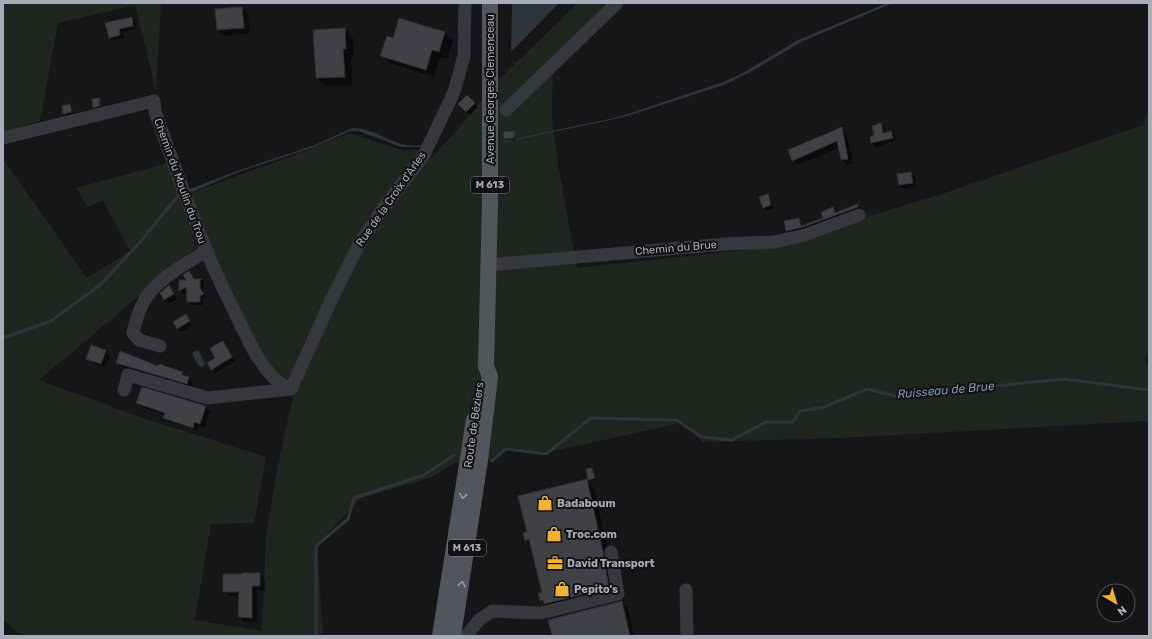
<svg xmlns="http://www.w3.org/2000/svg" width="1152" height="639" font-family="Rubik,sans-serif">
<rect width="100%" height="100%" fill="#161618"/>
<g fill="#1e261f">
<polygon points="3,3 161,3 156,91 135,5 58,23 40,121 3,132"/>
<path d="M578,3H611L553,59L552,117L558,165L577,268L763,248L939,195L1143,125L1149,109V353L1144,359L1149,368V421L842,438L703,442L685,422L549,452L502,450L493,460L457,462L430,478L361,498L317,545L323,636H23L3,620V159L87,278L130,251L103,200L88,207L76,188L168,163L196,247L204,234L188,195C242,173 296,156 349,133L405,151L422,150L353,243L300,352L285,391L250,359L196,248L39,380L140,417L266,457L254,523L211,524L195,620L262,631L266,535L279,459L293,397L353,267L394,201L414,177L465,121L500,78Z"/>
</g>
<g fill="#2c353c">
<polygon points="512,3 559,3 511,52"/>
<polygon points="887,3 893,3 801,42 754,70 724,85 624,117 501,143 501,142 505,141 619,117 723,82 741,74 798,40"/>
<path d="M352,128C378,128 395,150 424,145L423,147H401L358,131H350L314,147L236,173L188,194L187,190L240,170L315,145Z"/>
<polygon points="198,350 205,363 202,367 199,366 192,353"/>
</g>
<g fill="#0007">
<polygon points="242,8 248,14 250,33 224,36 218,30 216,10"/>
<polygon points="131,19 135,22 137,29 123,32 124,38 113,41 110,37"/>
<polygon points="345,29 353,38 354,57 351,57 352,85 325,86 317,78"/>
<polygon points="445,33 453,41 447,59 440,57 434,77 390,63 382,55 394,39"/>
<polygon points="467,96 478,107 470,115 459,104"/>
<polygon points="99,99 101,107 96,109 94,107"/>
<polygon points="70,105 73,114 66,115 63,107"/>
<polygon points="881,125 886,133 891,132 895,136 896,141 876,147 872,143 871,137 875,136"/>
<polygon points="842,129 847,134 853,164 847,165 842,160 840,147 798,165 793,160"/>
<polygon points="513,132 516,140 506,140 505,139"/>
<polygon points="911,173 915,177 916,187 903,189 900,185 898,175"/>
<polygon points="767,195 771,199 774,208 767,211 763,207"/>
<polygon points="857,205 863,211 793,236 787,230 798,219 804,225 825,218 833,209 837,213"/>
<polygon points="189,272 195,280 201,280 204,282 203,292 206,297 203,299 203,305 191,305 188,302 187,292 183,294 180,291 180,281 188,281"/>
<polygon points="169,287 177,299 169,303 162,293"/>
<polygon points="185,316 193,325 182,332 178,328"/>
<polygon points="223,342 235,361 216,373 208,363 216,359"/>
<polygon points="91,346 106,351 110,355 105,367 91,362 87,358"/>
<polygon points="118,363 159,367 182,373 193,382 191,387 121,367"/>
<polygon points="137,403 206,407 210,411 204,428 199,426 197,431 169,421 165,417 165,415 142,407"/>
<polygon points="592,469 596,480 590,481 589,479"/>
<polygon points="586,480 594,489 611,561 616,596 549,608 541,600 543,593 532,545 526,540 529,533"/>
<polygon points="260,574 265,579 265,591 257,590 257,622 244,622 239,617 240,597 229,596 224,591"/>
<polygon points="622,602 628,608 634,636 553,636"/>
</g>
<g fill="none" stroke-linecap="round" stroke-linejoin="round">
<g stroke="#2c353c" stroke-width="3">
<polyline points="3,338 51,321 100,285 141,241 177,197"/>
<polyline points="492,461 506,449 546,454 591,418 677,420 701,437 732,440 766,422 793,422 800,411 824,407 867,389 896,396 1064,379 1149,390"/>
<polyline points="316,636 316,546 348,519 354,498 424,475 454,455"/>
</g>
</g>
<g fill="#404145" stroke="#303034">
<polygon points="242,7 244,28 217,30 215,9"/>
<polygon points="132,17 133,26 119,29 120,35 109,38 105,23"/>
<polygon points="399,18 445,32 439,52 432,50 426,70 380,56 387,36 393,38"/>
<polygon points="345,28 346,49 343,49 345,77 316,78 313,30"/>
<polygon points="467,95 475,103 466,112 458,104"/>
<polygon points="99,98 100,106 93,108 92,99"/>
<polygon points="70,104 72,112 63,114 62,106"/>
<polygon points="881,123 883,133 891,131 893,138 871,143 870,137 874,135 872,126"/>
<polygon points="842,127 848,159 841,160 837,141 792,161 788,150"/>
<polygon points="514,131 514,138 504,139 503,132"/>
<polygon points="911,172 913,183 899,185 897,174"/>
<polygon points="768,194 771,205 763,208 759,197"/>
<polygon points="858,204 858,207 803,227 786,231 784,221 799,218 801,226 823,218 821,212 833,207 835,213"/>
<polygon points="189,271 194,279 202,279 200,280 200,288 204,294 200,296 200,302 187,302 186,287 179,291 179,280 186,280 183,275"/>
<polygon points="169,285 174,294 164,300 160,293"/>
<polygon points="186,314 190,321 177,329 173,322"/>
<polygon points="223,341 232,357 211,370 207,363 215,358 210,348"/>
<polygon points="91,345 106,350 101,364 86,359"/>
<polygon points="120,351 158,366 159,364 183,372 182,375 189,377 187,384 116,363"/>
<polygon points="142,387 206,406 200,424 194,422 193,428 163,418 165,413 136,403"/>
<polygon points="592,468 595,478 588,480 586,469"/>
<polygon points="587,479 603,552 609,588 544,604 543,600 540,601 538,593 542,593 529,539 525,541 523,533 527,532 518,496"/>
<polygon points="242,573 260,573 260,586 252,586 252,618 238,617 239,592 223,592 223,574 242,574"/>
<polygon points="622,601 630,636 552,636 548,620"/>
</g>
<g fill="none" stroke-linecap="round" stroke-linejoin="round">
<g stroke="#37383d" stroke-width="13">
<polyline points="506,110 617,3"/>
<path d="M3,138L154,101L155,112C180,181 203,250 236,315C247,337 258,363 276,380C280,384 286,386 291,389"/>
<polyline points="489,265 725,244 773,242 805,235 859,215"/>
<path d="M160,346L139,340L133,333C136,320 140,305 148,295C162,276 186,264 206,251"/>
<polyline points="291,389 333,296 359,244 388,202 424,155 454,92 464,56 465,3"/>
<polyline points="124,390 128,375 208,398 291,389"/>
<polyline points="686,590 687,636"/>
<polyline points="466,636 479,620 492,611 541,613 618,594 611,552"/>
</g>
<g stroke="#53555c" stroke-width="16">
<polyline points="440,636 474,420"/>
<polyline points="453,636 480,460 490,377 486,366 490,204 490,3"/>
</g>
</g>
<defs><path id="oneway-chevron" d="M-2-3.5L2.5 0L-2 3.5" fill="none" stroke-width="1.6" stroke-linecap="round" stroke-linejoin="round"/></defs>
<g stroke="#979ba6">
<use href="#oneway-chevron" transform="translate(463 496) rotate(99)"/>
<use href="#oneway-chevron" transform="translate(462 584) rotate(-81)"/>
</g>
<defs>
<symbol id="shop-bare" viewBox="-9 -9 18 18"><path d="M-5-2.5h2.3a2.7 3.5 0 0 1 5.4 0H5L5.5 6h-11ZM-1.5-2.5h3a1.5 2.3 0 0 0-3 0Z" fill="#f2b134" stroke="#111113" stroke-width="2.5" paint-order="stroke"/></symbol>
<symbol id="office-bare" viewBox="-9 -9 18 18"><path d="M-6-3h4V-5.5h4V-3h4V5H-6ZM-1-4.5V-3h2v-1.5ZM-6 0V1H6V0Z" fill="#f2b134" stroke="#111113" stroke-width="2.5" paint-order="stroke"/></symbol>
</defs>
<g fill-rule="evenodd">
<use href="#shop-bare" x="534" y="492" width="22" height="22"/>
<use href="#shop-bare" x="543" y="523" width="22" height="22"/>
<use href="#office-bare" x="544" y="552" width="22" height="22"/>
<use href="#shop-bare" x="551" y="578" width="22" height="22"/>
</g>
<g text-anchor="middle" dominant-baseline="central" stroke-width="4" stroke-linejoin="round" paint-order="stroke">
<g fill="#111113" stroke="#7b7e86" stroke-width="1">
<rect x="471" y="177" width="38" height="16" rx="3"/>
<rect x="448" y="540" width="38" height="16" rx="3"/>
</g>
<g font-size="10" font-weight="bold" fill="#a8adb8">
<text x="490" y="185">M 613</text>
<text x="467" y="548">M 613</text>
</g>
<g font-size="11" fill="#a8adb8" stroke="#111113">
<text transform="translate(490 89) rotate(-90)">Avenue Georges Clemenceau</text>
<text transform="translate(180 181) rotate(70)">Chemin du Moulin du Trou</text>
<text transform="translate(391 199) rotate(-55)">Rue de la Croix d'Arles</text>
<text transform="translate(676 248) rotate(-5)">Chemin du Brue</text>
<text transform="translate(474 425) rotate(-82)">Route de Béziers</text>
</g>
<g font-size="11" font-weight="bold" fill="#a8adb8" stroke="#111113" text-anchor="start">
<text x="557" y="503">Badaboum</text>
<text x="566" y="534">Troc.com</text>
<text x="567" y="563">David Transport</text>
<text x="574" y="589">Pepito's</text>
</g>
<g font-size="12" font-style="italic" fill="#7f9bb3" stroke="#111113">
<text transform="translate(946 390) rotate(-5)">Ruisseau de Brue</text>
</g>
</g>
<rect width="1152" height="639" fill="none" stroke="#a8adb8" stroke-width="8"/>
<g transform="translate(1116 603) rotate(142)"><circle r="19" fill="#111113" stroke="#4d4f55"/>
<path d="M0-3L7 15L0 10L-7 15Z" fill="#f2b134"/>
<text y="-6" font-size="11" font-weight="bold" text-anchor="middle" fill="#a8adb8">N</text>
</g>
</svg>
